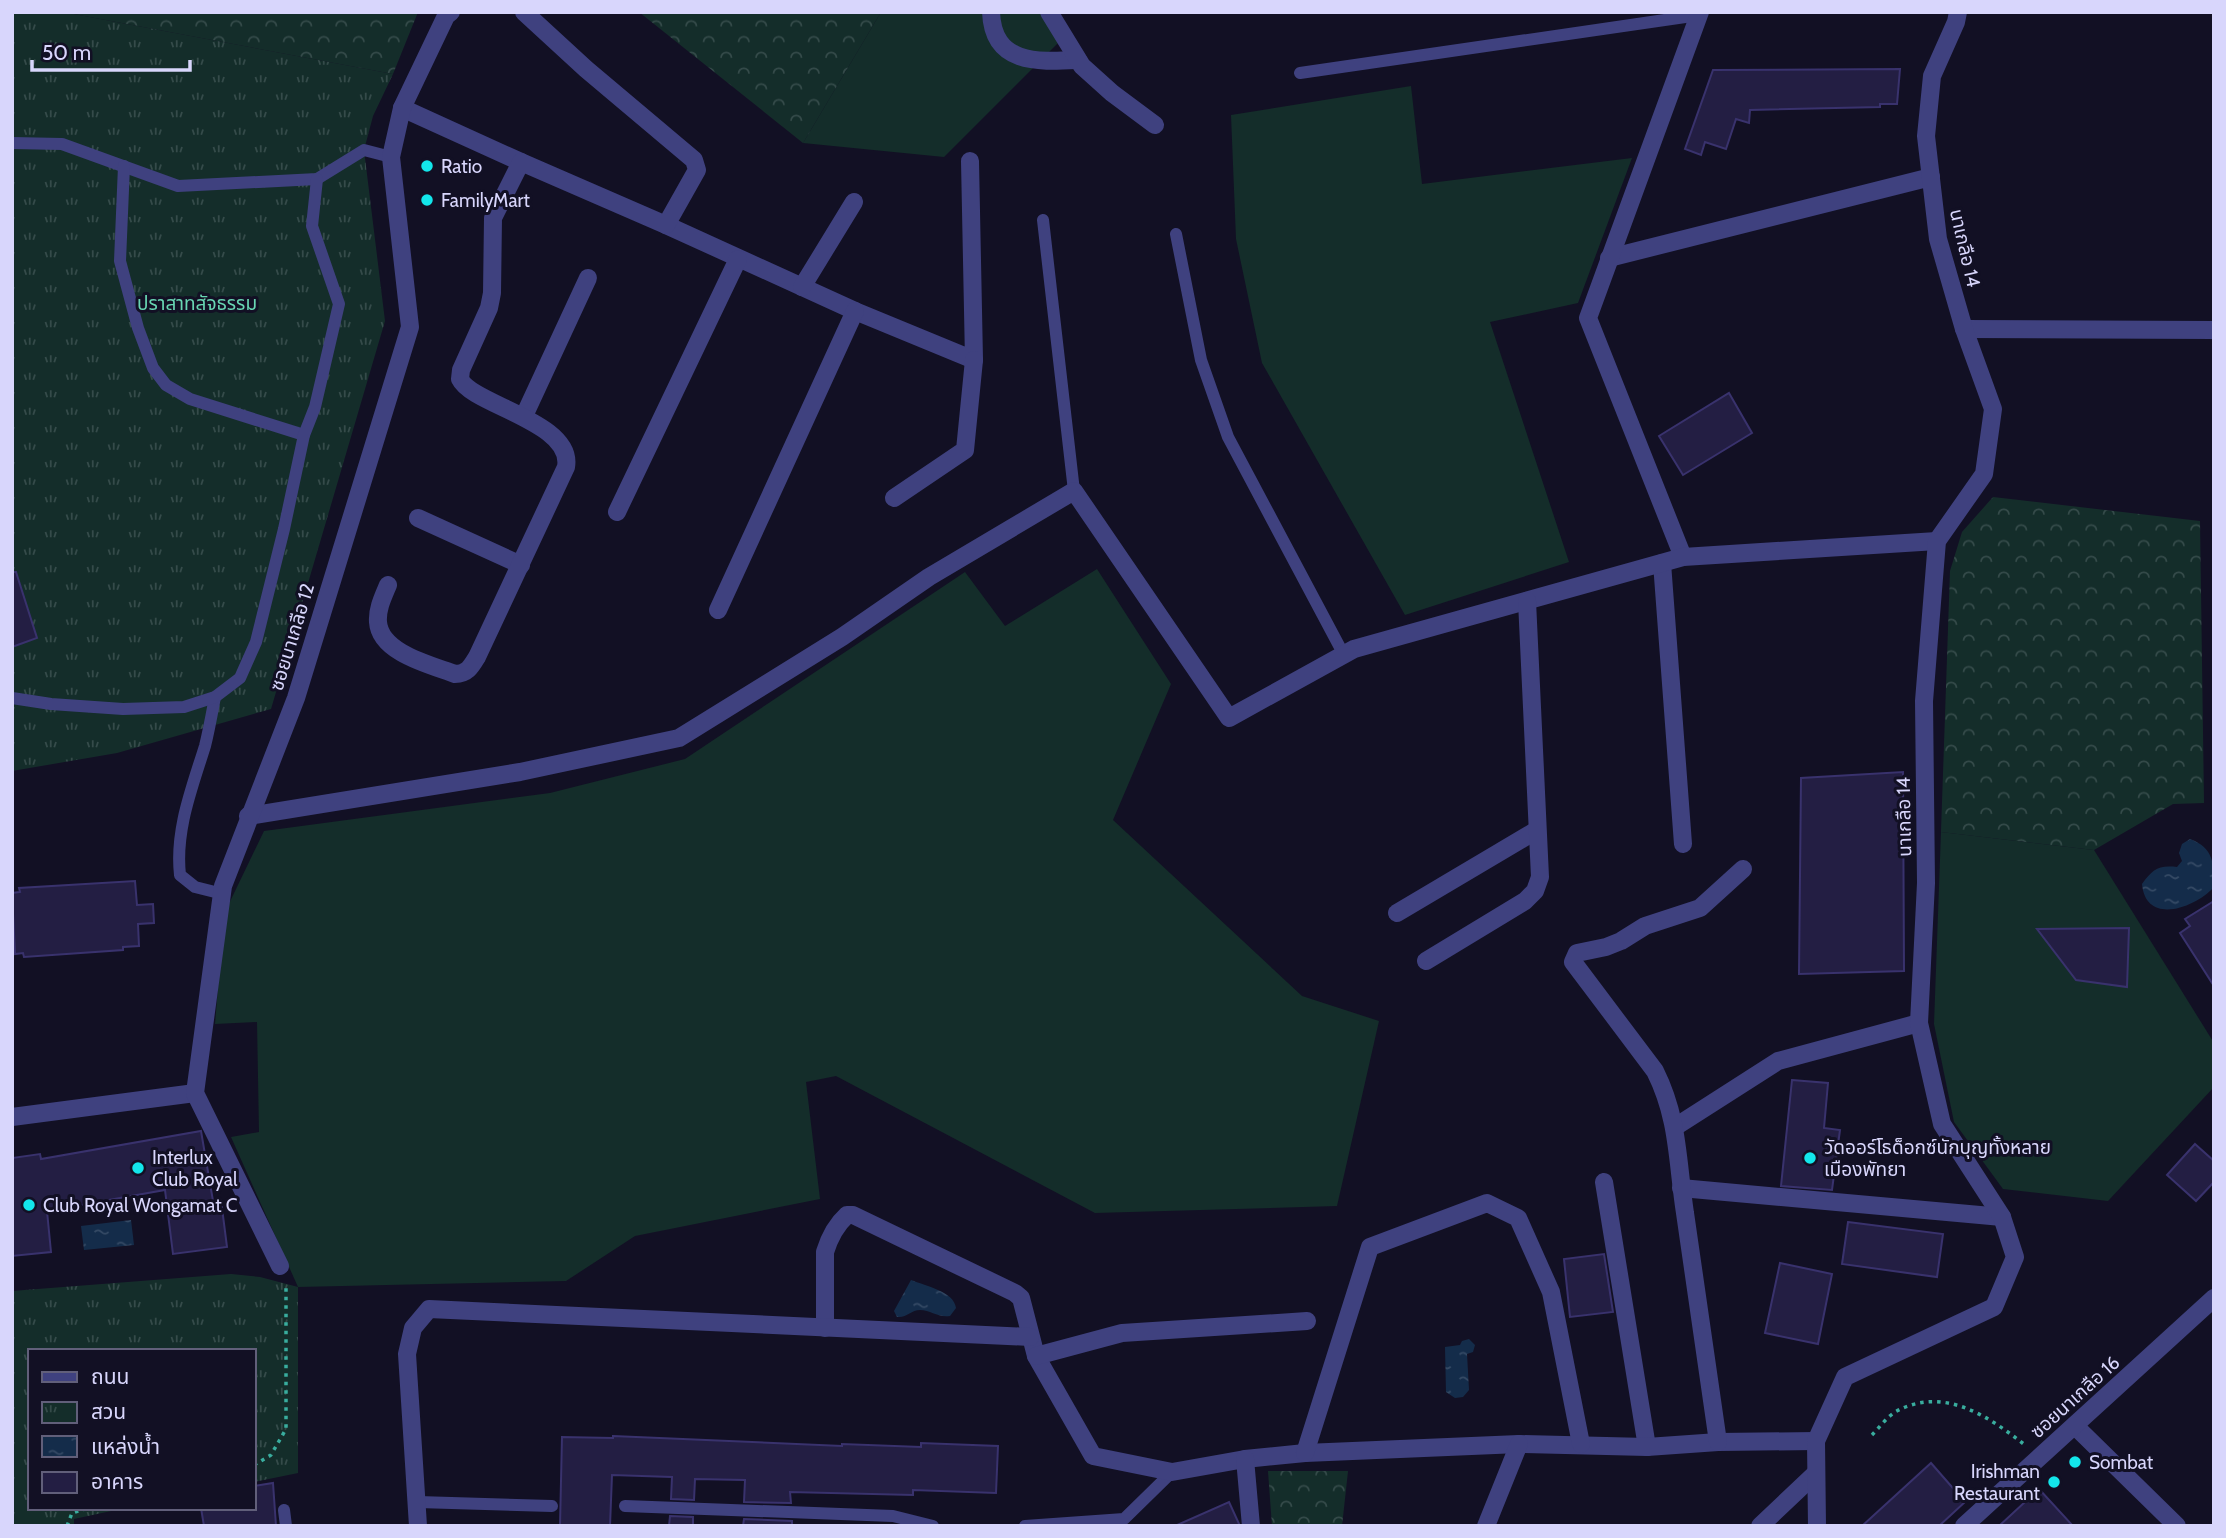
<svg xmlns="http://www.w3.org/2000/svg" width="2226" height="1538" font-family="Cabin,'Noto Sans Thai',sans-serif">
<defs>
<pattern id="forest-crowns" width="20" height="18" patternUnits="userSpaceOnUse" patternTransform="scale(1.75)"><rect width="20" height="18" fill="#142d2a"/><path d="M2 6a3 3 0 1 1 6 0M12 15a3 3 0 1 1 6 0" fill="none" stroke="#354b4a"/></pattern>
<pattern id="park-tufts" width="24" height="20" patternUnits="userSpaceOnUse" patternTransform="scale(1.75)"><rect width="24" height="20" fill="#142d2a"/><path d="M3 7l-1-3M5 7V3M7 7l1-3M15 17l-1-3M17 17v-4M19 17l1-3" fill="none" stroke="#354b4a"/></pattern>
<pattern id="water-ripples" width="26" height="14" patternUnits="userSpaceOnUse" patternTransform="scale(1.75)"><rect width="26" height="14" fill="#142c4a"/><path d="M2 4q2-2 4 0t4 0M15 11q2-2 4 0t4 0" fill="none" stroke="#354a65"/></pattern>
</defs>
<rect width="100%" height="100%" fill="#121024"/>
<g fill="#142d2a">
<polygon points="881,12 1049,12 1058,43 944,157 803,143"/>
<polygon points="1411,86 1422,184 1632,158 1578,303 1490,322 1569,562 1405,615 1262,363 1236,239 1231,115"/>
<polygon points="1097,569 1171,684 1113,820 1302,996 1379,1021 1337,1206 1095,1213 836,1076 806,1082 820,1199 635,1236 566,1281 298,1287 231,1137 259,1132 257,1022 215,1024 224,914 264,831 550,793 685,759 965,572 1005,626"/>
<polygon points="1941,832 2094,850 2214,1043 2214,1087 2108,1201 2003,1189 1954,1122 1934,1024"/>
</g>
<g fill="url(#forest-crowns)">
<polygon points="63,12 418,12 393,74"/>
<polygon points="639,12 881,12 803,143"/>
<polygon points="1993,497 2200,521 2204,803 2173,804 2094,850 1941,832 1950,571 1962,532"/>
<polygon points="1268,1471 1348,1471 1342,1526 1272,1526"/>
</g>
<g fill="url(#park-tufts)">
<polygon points="12,12 63,12 393,74 373,116 364,150 385,321 271,709 117,753 12,771"/>
<polygon points="231,1274 260,1277 298,1287 298,1473 254,1482 254,1351 30,1351 30,1508 125,1508 74,1519 74,1526 12,1526 12,1291"/>
</g>
<g fill="url(#water-ripples)">
<path d="M2190,839C2214,848 2214,864 2214,887C2195,908 2146,926 2142,884C2153,869 2158,865 2177,867L2182,861L2179,853L2182,844Z"/>
<polygon points="131,1220 134,1245 84,1250 81,1226"/>
<path d="M911,1280C925,1286 954,1291 956,1308L950,1316C938,1318 931,1310 920,1310C911,1310 907,1318 897,1317L894,1311Z"/>
<polygon points="1469,1339 1475,1345 1473,1352 1467,1354 1469,1390 1463,1397 1455,1398 1446,1392 1445,1347 1460,1345 1462,1341"/>
</g>
<g fill="#231e43" stroke="#39326d" stroke-width="2">
<polygon points="1900,69 1897,104 1880,104 1880,107 1750,110 1749,123 1736,119 1726,149 1705,142 1701,155 1685,149 1713,70"/>
<polygon points="1729,393 1752,433 1683,475 1659,436"/>
<polygon points="12,572 16,572 37,638 12,647"/>
<polygon points="1903,772 1904,971 1799,974 1801,778"/>
<polygon points="135,881 137,905 153,904 154,923 138,924 139,946 123,947 123,950 24,957 23,953 15,954 12,893 20,892 19,888"/>
<polygon points="2214,901 2214,986 2180,933 2190,926 2185,919"/>
<polygon points="2129,928 2127,987 2076,980 2037,929"/>
<polygon points="1792,1080 1828,1083 1824,1128 1840,1130 1832,1190 1781,1186"/>
<polygon points="201,1131 213,1201 221,1200 227,1247 173,1254 165,1190 47,1211 51,1252 12,1256 12,1158 40,1154 41,1159"/>
<polygon points="2195,1144 2214,1161 2214,1182 2196,1201 2167,1175"/>
<polygon points="1848,1222 1943,1234 1937,1277 1842,1264"/>
<polygon points="1604,1254 1613,1312 1570,1317 1564,1259"/>
<polygon points="1780,1263 1832,1274 1818,1344 1765,1333"/>
<polygon points="613,1436 842,1446 842,1444 921,1447 921,1443 998,1446 996,1493 913,1490 913,1495 790,1492 791,1503 744,1502 745,1480 695,1479 694,1500 671,1499 672,1477 612,1475 610,1526 560,1526 562,1437 613,1438"/>
<polygon points="1931,1463 1965,1502 1939,1526 1862,1526"/>
<polygon points="273,1483 276,1526 204,1526 201,1508 254,1508 254,1486"/>
<polygon points="2039,1489 2073,1526 1999,1526"/>
<polygon points="1229,1502 1240,1526 1175,1526"/>
<polygon points="670,1516 693,1517 693,1526 669,1526"/>
<polygon points="744,1519 792,1521 792,1526 743,1526"/>
</g>
<g fill="none" stroke-linecap="round" stroke-linejoin="round">
<g stroke="#39ad9e" stroke-width="3.5" stroke-dasharray="3.5 5" stroke-linecap="butt">
<path d="M1872,1435C1879,1428 1887,1417 1895,1412C1943,1385 1988,1416 2025,1445"/>
<polyline points="254,1465 271,1455 286,1429 286,1284"/>
<polyline points="67,1526 72,1513 88,1508"/>
</g>
<g stroke="#3f417f" stroke-width="12">
<polyline points="1300,73 1699,15"/>
<polyline points="12,143 62,144 178,186 317,179 364,150 391,157"/>
<polyline points="124,166 120,261 138,328 153,368 166,385 190,399 304,435"/>
<polyline points="1043,220 1074,491"/>
<polyline points="1176,234 1201,360 1228,437 1344,655"/>
<path d="M215,697C212,713 209,730 205,746C192,788 175,830 180,875L195,887L223,894"/>
<polyline points="12,698 51,704 123,709 184,707 215,697 240,678 256,642 284,529 304,435 315,407 339,304 312,226 317,179"/>
<polyline points="418,1502 552,1506"/>
<polyline points="625,1506 893,1516 933,1526"/>
<polyline points="284,1510 286,1526"/>
<polyline points="1025,1526 1124,1519 1172,1472"/>
</g>
<g stroke="#3f417f" stroke-width="18">
<path d="M991,12C993,65 1038,62 1078,60"/>
<polyline points="1049,12 1082,66 1112,93 1155,125"/>
<polyline points="402,108 521,162"/>
<polyline points="666,225 855,311 974,360 970,161"/>
<polyline points="1609,258 1931,177"/>
<polyline points="802,287 854,202"/>
<polyline points="1964,329 2214,330"/>
<polyline points="524,416 588,278"/>
<polyline points="894,498 965,450 974,360"/>
<polyline points="617,512 738,259"/>
<polyline points="418,518 521,565"/>
<polyline points="1683,557 1588,318 1700,12"/>
<polyline points="1662,563 1683,844"/>
<path d="M388,585C383,597 377,609 378,622C380,653 431,665 455,674C467,674 471,667 477,657L566,467C574,422 472,405 460,379L461,370L489,308L492,293L493,218L521,162L666,225L697,170L694,160L586,69L524,12"/>
<polyline points="718,610 855,311"/>
<polyline points="248,816 520,772 679,738 842,637 929,577 1074,491 1229,718 1354,649 1683,557 1937,541"/>
<polyline points="1397,913 1537,830"/>
<polyline points="1426,961 1525,901 1535,891 1540,877 1527,601"/>
<polyline points="12,1117 195,1093"/>
<polyline points="1675,1127 1778,1061 1919,1023"/>
<polyline points="1604,1182 1647,1447"/>
<polyline points="1681,1188 2002,1217"/>
<polyline points="280,1266 195,1093 223,886 296,698 410,327 391,157 402,108 446,16 451,12"/>
<path d="M825,1328V1252C829,1239 837,1224 847,1215H853L1015,1293L1021,1298L1036,1356L1093,1456L1172,1472L1245,1459L1305,1453L1519,1444L1647,1447L1718,1442L1816,1441"/>
<polyline points="1036,1356 1122,1333 1307,1321"/>
<polyline points="2075,1426 2177,1526"/>
<path d="M1718,1442C1707,1365 1696,1289 1685,1213C1677,1161 1679,1119 1655,1071L1573,962L1577,953L1606,947L1621,941L1645,926L1700,908L1743,869"/>
<polyline points="1305,1453 1370,1247 1487,1203 1518,1218 1551,1292 1581,1444"/>
<polyline points="1245,1459 1251,1526"/>
<polyline points="418,1526 407,1354 413,1328 429,1309 1030,1337"/>
<polyline points="1486,1526 1519,1444"/>
<polyline points="1760,1526 1816,1473"/>
<polyline points="1817,1526 1816,1441 1845,1377 1994,1307 2015,1257 2002,1217 1942,1124 1919,1023 1926,883 1924,701 1937,541 1984,474 1993,409 1964,329 1938,239 1926,136 1932,76 1956,22 1958,12"/>
<polyline points="1964,1526 2214,1298"/>
</g>
</g>
<g fill="#13e6eb" stroke="#121024" stroke-width="2.5">
<circle cx="427" cy="166" r="7"/>
<circle cx="427" cy="200" r="7"/>
<circle cx="1810" cy="1158" r="7"/>
<circle cx="138" cy="1168" r="7"/>
<circle cx="29" cy="1205" r="7"/>
<circle cx="2075" cy="1462" r="7"/>
<circle cx="2054" cy="1482" r="7"/>
</g>
<g text-anchor="middle" dominant-baseline="central" stroke-width="6" stroke-linejoin="round" paint-order="stroke">
<g font-size="19" fill="#d8d6fc" stroke="#121024" text-anchor="start">
<text x="441" y="166">Ratio</text>
<text x="441" y="200">FamilyMart</text>
<text x="1824" y="1147">วัดออร์โธด็อกซ์นักบุญทั้งหลาย<tspan x="1824" dy="22">เมืองพัทยา</tspan></text>
<text x="152" y="1157">Interlux<tspan x="152" dy="22">Club Royal</tspan></text>
<text x="43" y="1205">Club Royal Wongamat C</text>
<text x="2089" y="1462">Sombat</text>
<text x="2040" y="1471" text-anchor="end">Irishman<tspan x="2040" dy="22">Restaurant</tspan></text>
</g>
<g font-size="19" fill="#d8d6fc" stroke="#121024">
<text transform="translate(1965 248) rotate(77)">นาเกลือ 14</text>
<text transform="translate(292 637) rotate(-73)">ซอยนาเกลือ 12</text>
<text transform="translate(1904 817) rotate(-91)">นาเกลือ 14</text>
<text transform="translate(2075 1397) rotate(-42)">ซอยนาเกลือ 16</text>
</g>
<g font-size="19" fill="#68d6b3" stroke="#121024">
<text x="197" y="303">ปราสาทสัจธรรม</text>
</g>
</g>
<rect width="2226" height="1538" fill="none" stroke="#d8d6fc" stroke-width="28"/>
<rect x="28" y="1349" width="228" height="161" fill="#121024" stroke="#615f7a" stroke-width="2"/>
<rect x="42" y="1372" width="35" height="10" fill="#3f417f" stroke="#615f7a" stroke-width="2"/>
<text x="91" y="1384" font-size="21" fill="#d8d6fc">ถนน</text>
<rect x="42" y="1402" width="35" height="21" fill="url(#park-tufts)" stroke="#615f7a" stroke-width="2"/>
<text x="91" y="1419" font-size="21" fill="#d8d6fc">สวน</text>
<rect x="42" y="1436" width="35" height="21" fill="url(#water-ripples)" stroke="#615f7a" stroke-width="2"/>
<text x="91" y="1454" font-size="21" fill="#d8d6fc">แหล่งน้ำ</text>
<rect x="42" y="1472" width="35" height="21" fill="#231e43" stroke="#615f7a" stroke-width="2"/>
<text x="91" y="1489" font-size="21" fill="#d8d6fc">อาคาร</text>
<path d="M32 60v10h158v-10" fill="none" stroke="#d8d6fc" stroke-width="3.5"/>
<text x="42" y="60" font-size="21" fill="#d8d6fc" stroke="#121024" stroke-width="5" paint-order="stroke">50 m</text>
</svg>
